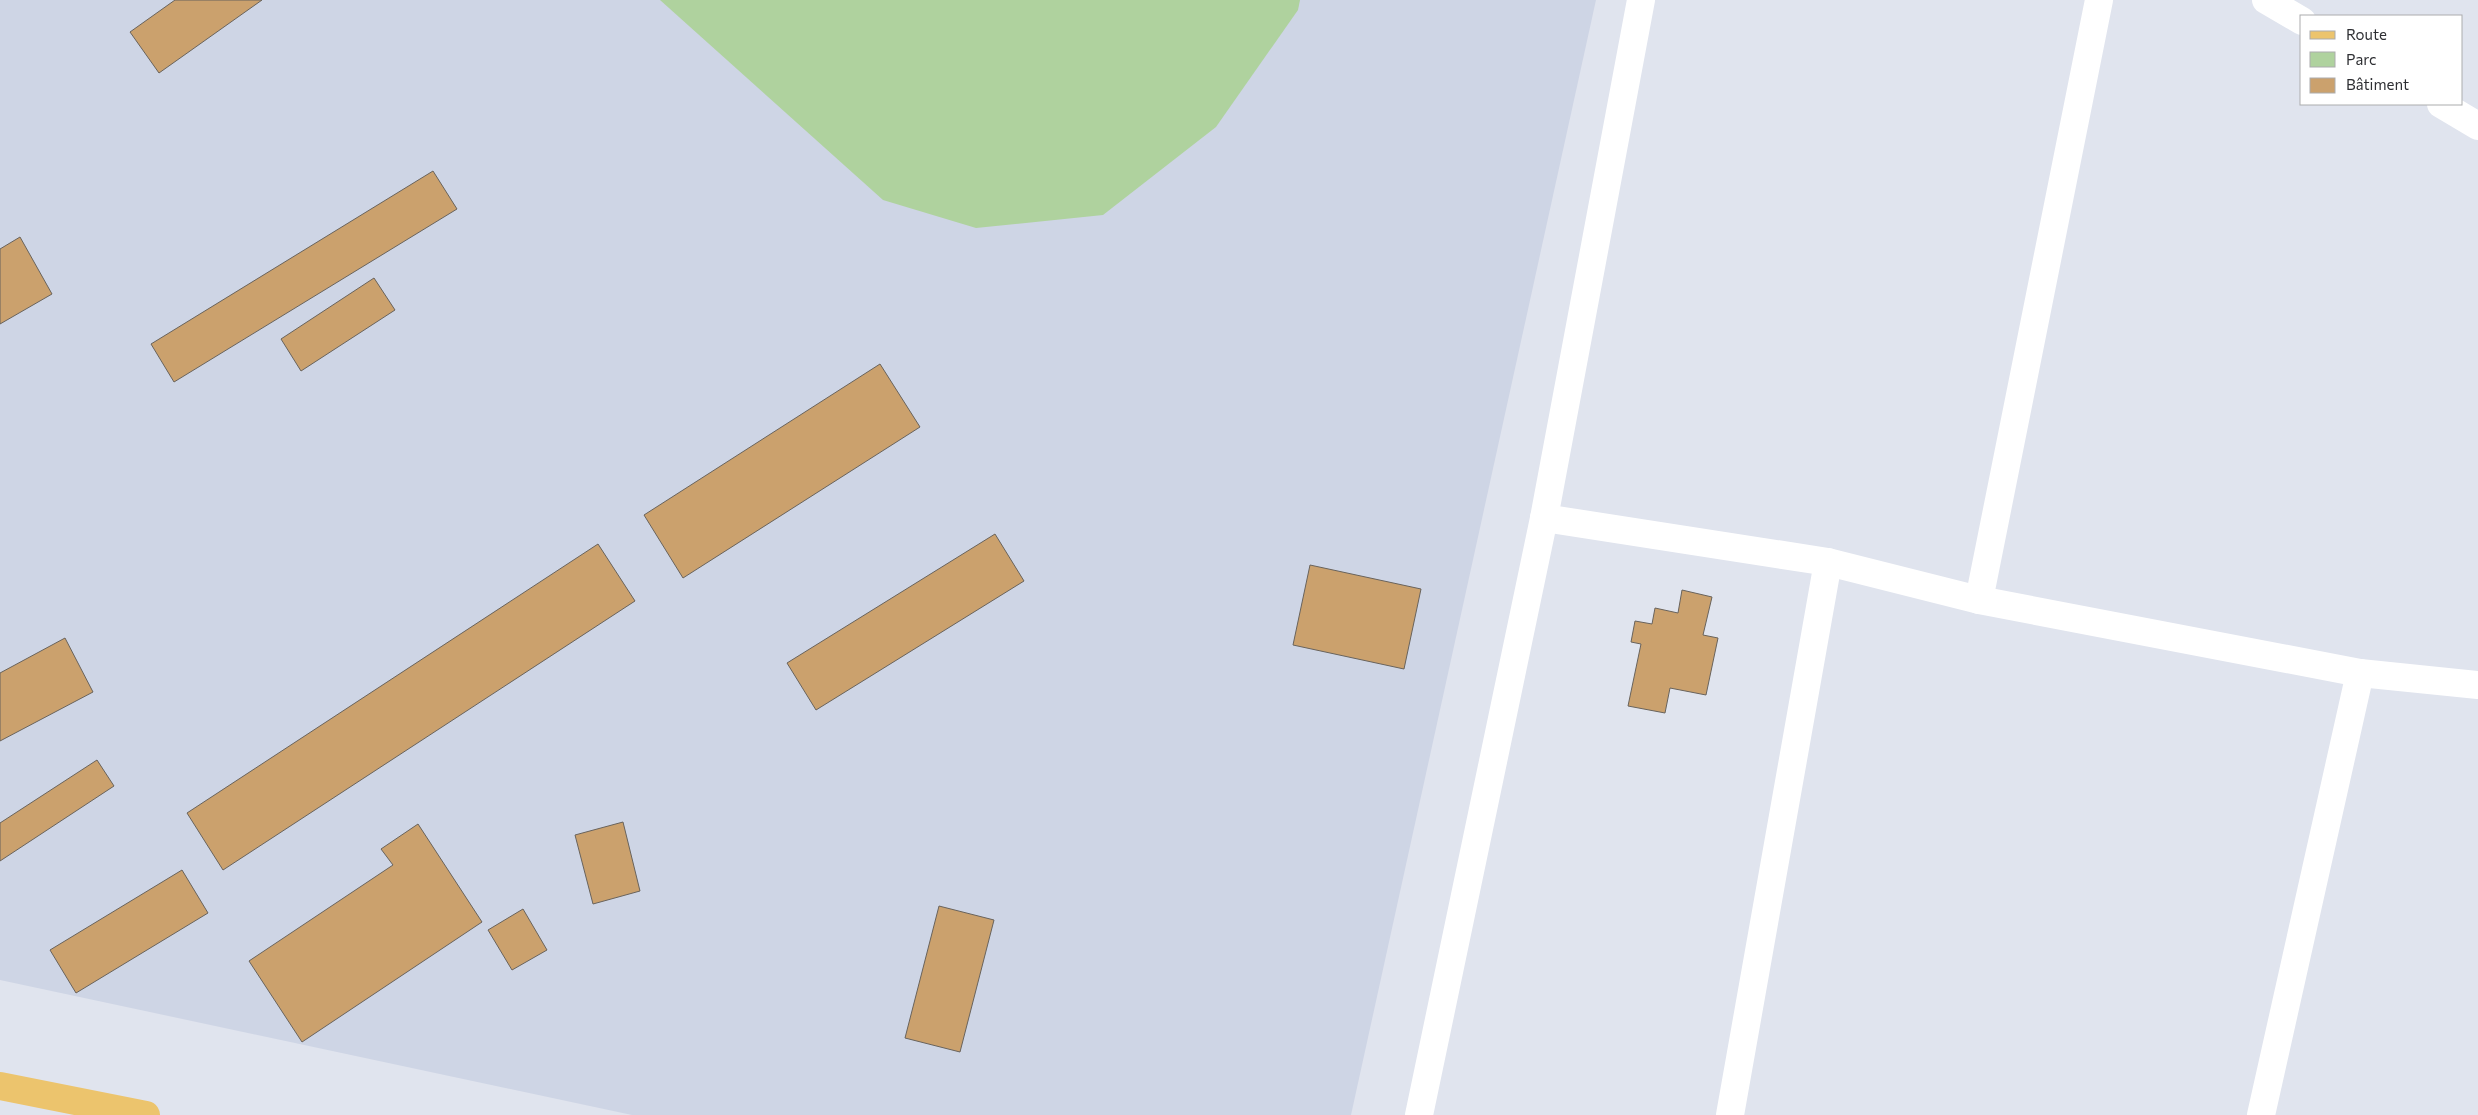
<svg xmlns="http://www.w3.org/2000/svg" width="2478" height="1115" font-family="Commissioner,sans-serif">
<rect width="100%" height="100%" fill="#e0e4ee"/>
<polygon fill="#ced5e5" points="0,0 1596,0 1351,1115 632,1115 0,980"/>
<polygon fill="#afd29e" points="660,0 1300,0 1298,10 1216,127 1103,215 976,228 883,200"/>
<g fill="#cba16d" stroke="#69635c">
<polygon points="175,0 262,0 159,73 130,32"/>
<polygon points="433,171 457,209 174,382 151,344"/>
<polygon points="20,237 52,294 0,324 0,249"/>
<polygon points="374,278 395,310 301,371 281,339"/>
<polygon points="880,364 920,427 683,578 644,515"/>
<polygon points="995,534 1024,581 816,710 787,663"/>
<polygon points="598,544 635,601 223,870 187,813"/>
<polygon points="1310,565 1421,589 1404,669 1293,645"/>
<polygon points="1682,590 1712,597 1703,635 1718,638 1706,695 1670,688 1665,713 1628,706 1641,644 1631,642 1635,621 1652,624 1655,608 1678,613"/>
<polygon points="65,638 93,692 0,741 0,673"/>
<polygon points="97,760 114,786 0,861 0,823"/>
<polygon points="623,822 640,891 593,904 575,835"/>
<polygon points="418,824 482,922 302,1042 249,961 393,865 381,849"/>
<polygon points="182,870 208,913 76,993 50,950"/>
<polygon points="939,906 994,920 960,1052 905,1038"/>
<polygon points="523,909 547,950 512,970 488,930"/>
</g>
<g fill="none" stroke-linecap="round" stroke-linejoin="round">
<g stroke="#fff" stroke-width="28">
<polyline points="2266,0 2302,21"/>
<polyline points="2441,104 2478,126"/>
<polyline points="1544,518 1828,562 1979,600 2360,673 2478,685"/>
<polyline points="1979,600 2099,0"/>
<polyline points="1419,1115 1544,518 1641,0"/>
<polyline points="1730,1115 1828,562"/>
<polyline points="2261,1115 2360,673"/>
</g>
<polyline stroke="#ecc46d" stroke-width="28" points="0,1086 146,1115"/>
</g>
<rect x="2300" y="15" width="162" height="90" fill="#ffffff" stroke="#abacad"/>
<rect x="2310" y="31" width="25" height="8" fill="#ecc46d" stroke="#abacad"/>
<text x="2346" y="40" font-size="15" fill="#2e2f33">Route</text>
<rect x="2310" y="52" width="25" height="15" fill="#afd29e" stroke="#abacad"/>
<text x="2346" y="65" font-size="15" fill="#2e2f33">Parc</text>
<rect x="2310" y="78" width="25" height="15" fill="#cba16d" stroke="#abacad"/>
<text x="2346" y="90" font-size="15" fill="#2e2f33">Bâtiment</text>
</svg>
